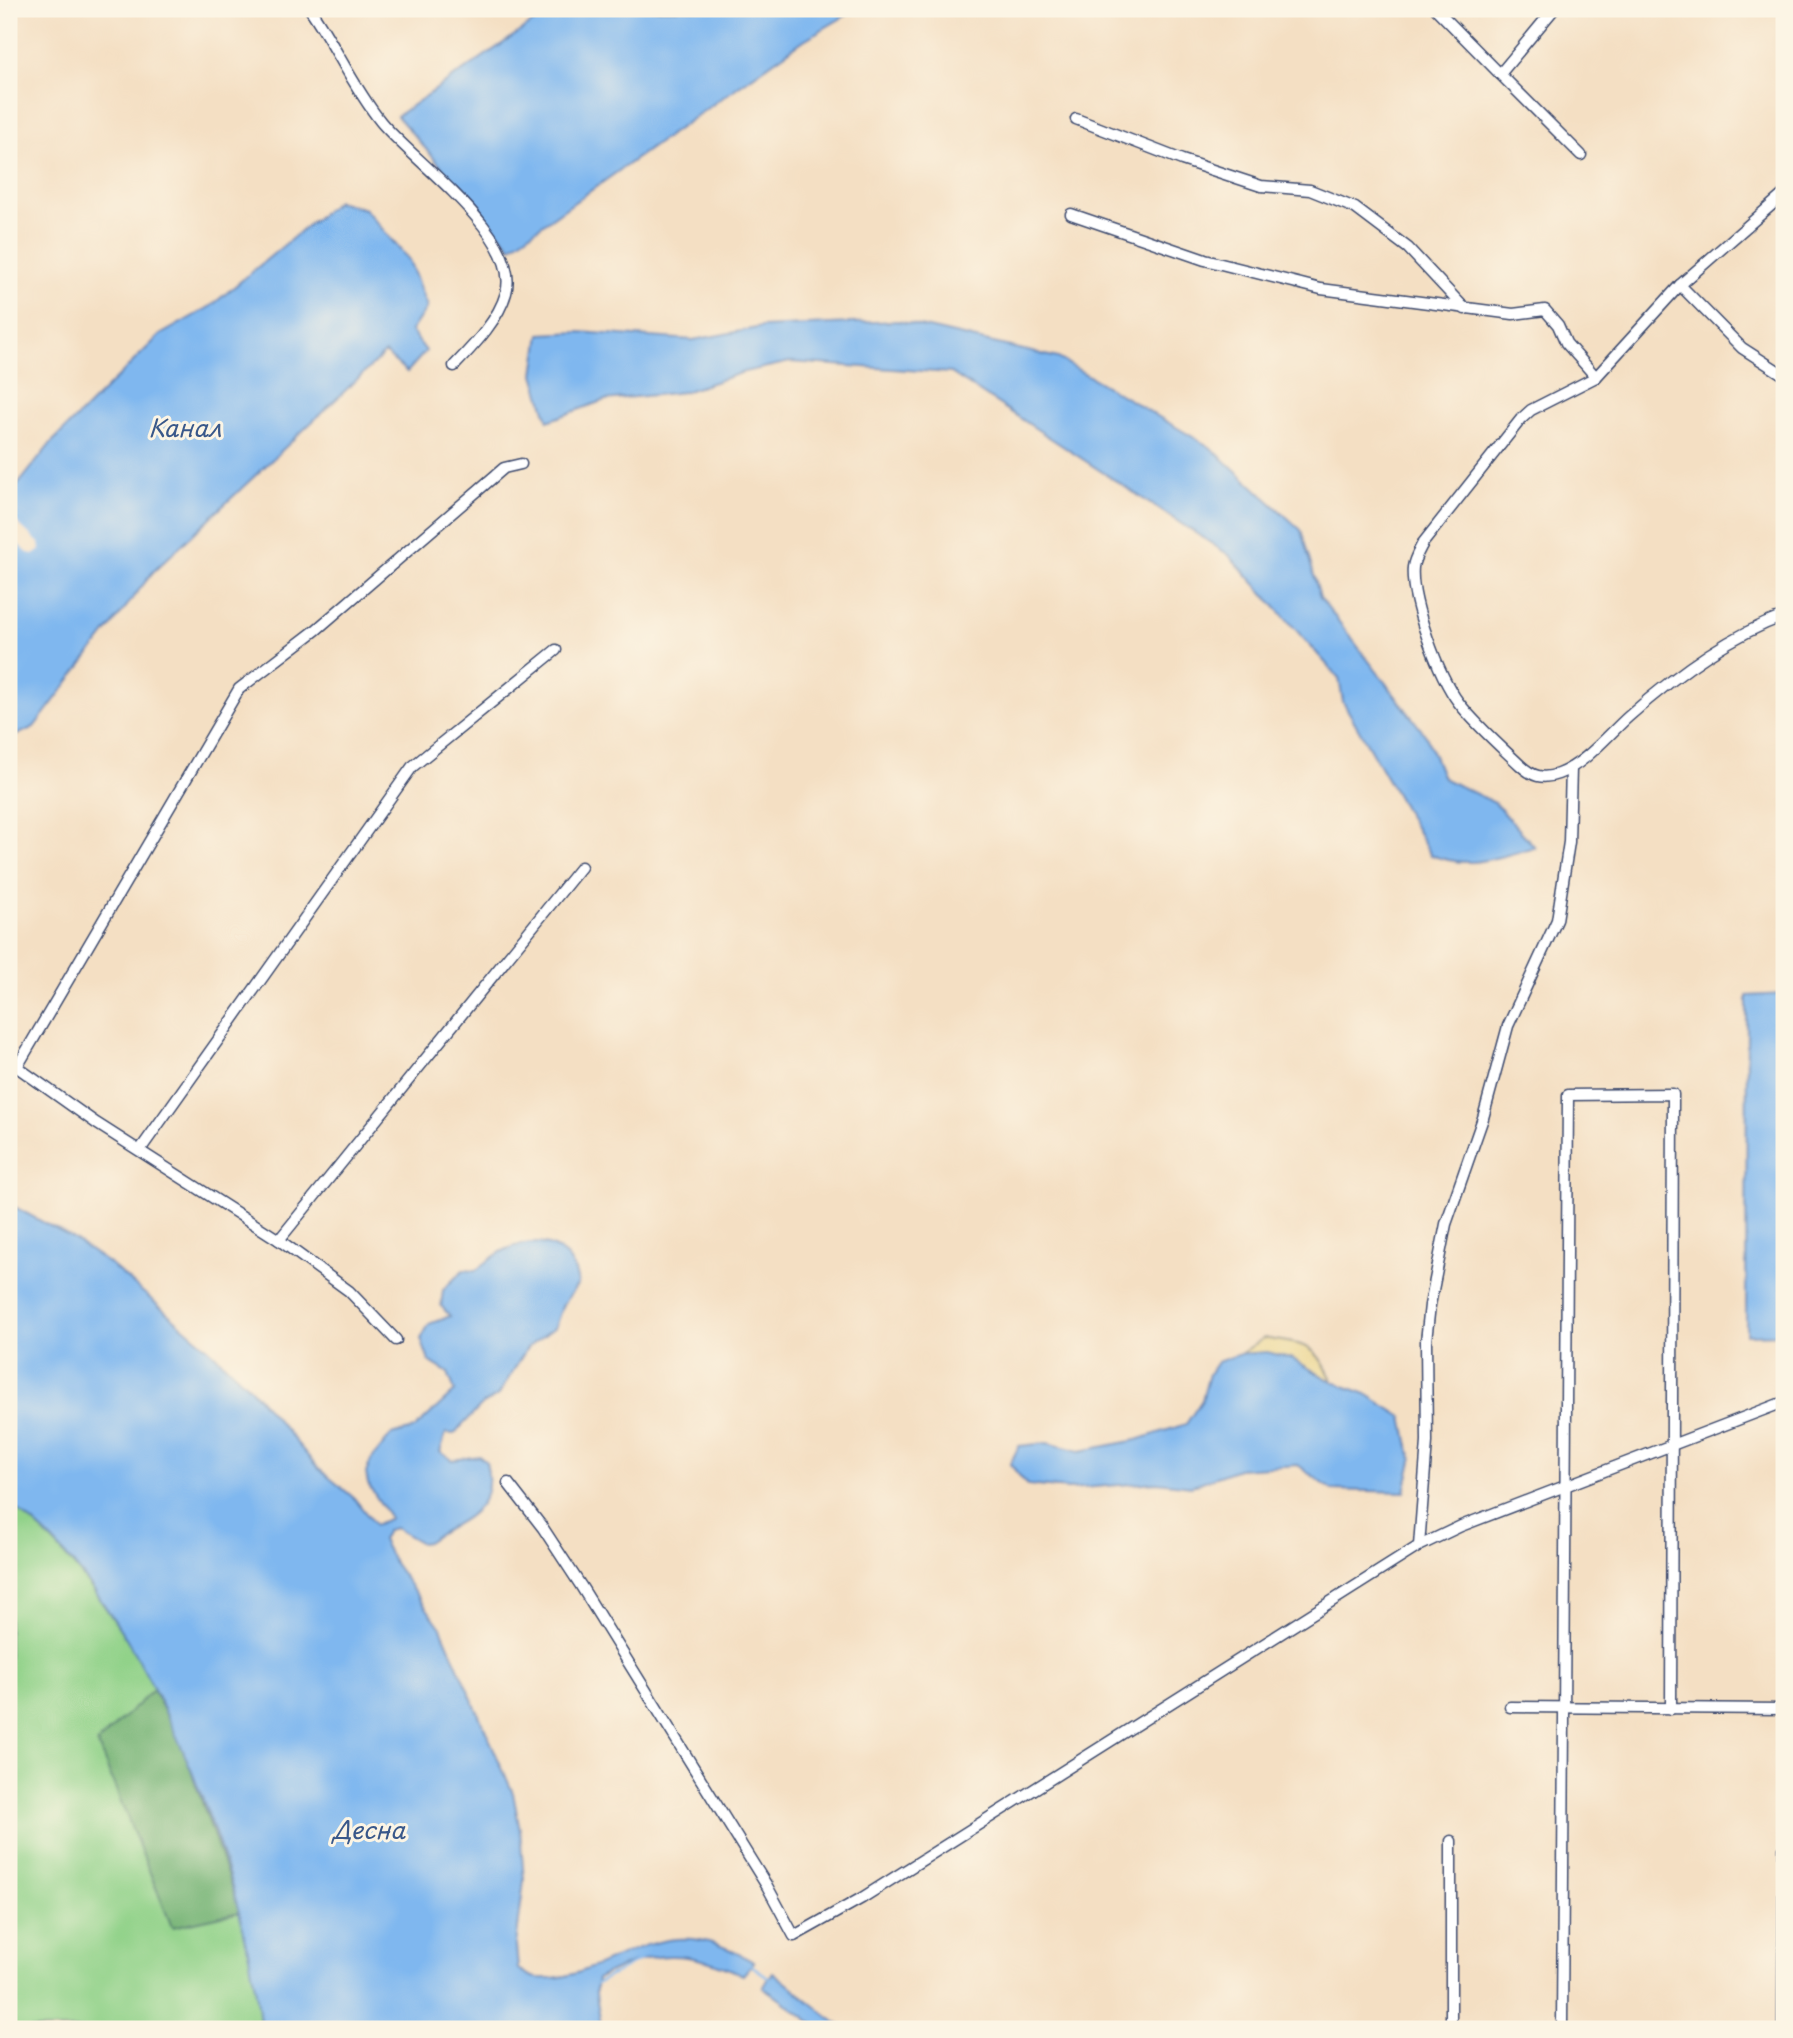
<svg xmlns="http://www.w3.org/2000/svg" width="1793" height="2038" font-family="'Playpen Sans',sans-serif">
<rect width="100%" height="100%" fill="#fcf5e5"/>
<filter id="ink" filterUnits="userSpaceOnUse"><feTurbulence type="fractalNoise" baseFrequency=".0143" numOctaves="2"/><feDisplacementMap in="SourceGraphic" scale="14" xChannelSelector="R" yChannelSelector="G"/><feConvolveMatrix kernelMatrix="1 2 1 2 8 2 1 2 1" color-interpolation-filters="sRGB"/></filter>
<filter id="wash" filterUnits="userSpaceOnUse"><feTurbulence type="fractalNoise" baseFrequency=".00686" numOctaves="4" result="noise"/><feDisplacementMap in="SourceGraphic" scale="28" xChannelSelector="R" yChannelSelector="G"/><feGaussianBlur stdDeviation="1.57" result="paint"/><feColorMatrix in="noise" values="0 0 0 0 0 0 0 0 0 0 0 0 0 0 0 0 0 1.4 0 .05"/><feComposite in="paint" operator="in"/></filter>
<g filter="url(#wash)">
<rect width="100%" height="100%" fill="#f4dfc3"/>
<path fill="#91d289" stroke="#568074" stroke-width="2" d="M9,1504C76,1549 150,1668 181,1743C196,1777 206,1814 218,1849C237,1903 260,1972 260,2029H9Z"/>
<polygon fill="#74b475" stroke="#48726a" stroke-width="2" points="153,1690 181,1742 240,1912 172,1927 97,1743"/>
<path fill="#eeda9e" stroke="#84847e" stroke-width="2" d="M1264,1338C1305,1346 1314,1340 1333,1382C1297,1362 1283,1350 1240,1354Z"/>
<g fill="#7fb7ef" stroke="#4d73a6" stroke-width="2">
<polygon points="553,9 857,9 804,40 511,247 397,116"/>
<polygon points="337,201 365,209 409,260 427,307 411,331 426,351 407,372 385,353 153,572 34,727 9,739 9,496 52,442 160,335 211,306"/>
<path d="M898,321L1058,358L1210,447L1301,530L1320,597L1426,736L1443,778L1495,803L1535,847C1495,858 1471,870 1431,855L1343,702L1339,678L1229,555L951,373L790,362L744,372L684,392L605,400L548,421L534,374L540,334L579,332L693,340L762,327Z"/>
<polygon points="1784,994 1784,1334 1746,1335 1747,996"/>
<path d="M9,1204L69,1236L111,1265L208,1348L251,1389L319,1469L354,1498L375,1525L390,1518L368,1484L366,1473L371,1460L391,1435L414,1429L455,1391L448,1373L429,1361L421,1339L429,1324L450,1316L441,1306L443,1290L463,1270L475,1271C485,1264 496,1253 507,1249C541,1235 573,1246 578,1284L563,1304L555,1327L527,1348L498,1396L483,1404L454,1434L446,1433L440,1452L453,1460L479,1456L486,1462C499,1513 457,1520 427,1542L421,1543L395,1528L387,1530L382,1540L394,1563L441,1628L513,1793L520,1830L524,1880L516,1945L518,1969C523,1972 531,1978 537,1978C591,1983 634,1934 693,1939C715,1941 735,1952 754,1962L743,1975C689,1949 650,1949 597,1979C593,1996 601,2012 601,2029H260C260,2006 254,1983 250,1961C224,1823 129,1584 9,1504Z"/>
<polygon points="1267,1352 1291,1358 1333,1382 1366,1394 1403,1417 1412,1461 1405,1492 1332,1490 1298,1465 1238,1469 1191,1486 1157,1482 1069,1489 1027,1485 1010,1464 1019,1446 1047,1443 1080,1451 1137,1440 1186,1424 1202,1400 1209,1374 1217,1362 1240,1354"/>
<polygon points="773,1972 836,2023 850,2029 821,2029 763,1987"/>
</g>
<polygon fill="#f4dfc3" points="9,515 39,543 40,549 34,554 28,553 9,536"/>
<g fill="none" stroke-linecap="round" stroke-linejoin="round">
<g stroke="#7fb7ef" stroke-width="2.5">
<polyline points="751,1965 771,1979"/>
<polyline points="594,1985 643,1958"/>
</g>
</g>
</g>
<g filter="url(#ink)">
<g fill="none" stroke-linecap="round" stroke-linejoin="round">
<defs>
<g id="street">
<path d="M310,9C335,45 353,87 381,122C414,162 522,236 506,293C498,321 474,345 454,366"/>
<polyline points="1436,9 1500,74"/>
<polyline points="1554,9 1500,74 1581,155"/>
<polyline points="1076,119 1182,160 1261,186 1310,190 1355,208 1408,248 1465,309"/>
<path d="M1784,194L1680,285L1596,377L1531,410L1521,419L1423,543C1419,551 1414,559 1413,567C1410,600 1439,677 1459,703C1477,726 1499,745 1520,765C1532,776 1542,780 1558,774C1585,764 1607,736 1628,717C1674,676 1726,637 1784,616"/>
<polyline points="1071,214 1205,260 1321,289 1513,314 1545,310 1558,325 1566,343 1596,377"/>
<polyline points="1680,285 1742,348 1784,375"/>
<polyline points="140,1150 412,767 556,650"/>
<polyline points="279,1240 581,867"/>
<polyline points="396,1340 349,1291 279,1240 96,1123 17,1067 239,689 316,630 504,468 521,464"/>
<polyline points="508,1483 543,1528 581,1586 767,1886 794,1936 862,1898 1419,1546 1461,1526 1784,1402"/>
<polyline points="1419,1546 1427,1442 1426,1341 1430,1305 1446,1224 1483,1118 1508,1026 1557,920 1569,842 1571,768"/>
<polyline points="1510,1707 1784,1709"/>
<polyline points="1451,2029 1451,1841"/>
<polyline points="1562,2029 1568,1095 1673,1094 1671,1709"/>
<polyline points="1783,2029 1784,1849"/>
</g>
</defs>
<use href="#street" stroke="#3c496d" stroke-width="13"/>
<use href="#street" stroke="#fff" stroke-width="10"/>
</g>
</g>
<g text-anchor="middle" dominant-baseline="central" stroke-width="6" stroke-linejoin="round" paint-order="stroke">
<g font-size="24" font-style="italic" fill="#39588a" stroke="#fcf5e5">
<text x="185" y="427">Канал</text>
<text x="369" y="1829">Десна</text>
</g>
</g>
<rect width="1793" height="2038" fill="none" stroke="#fcf5e5" stroke-width="35"/>
</svg>
